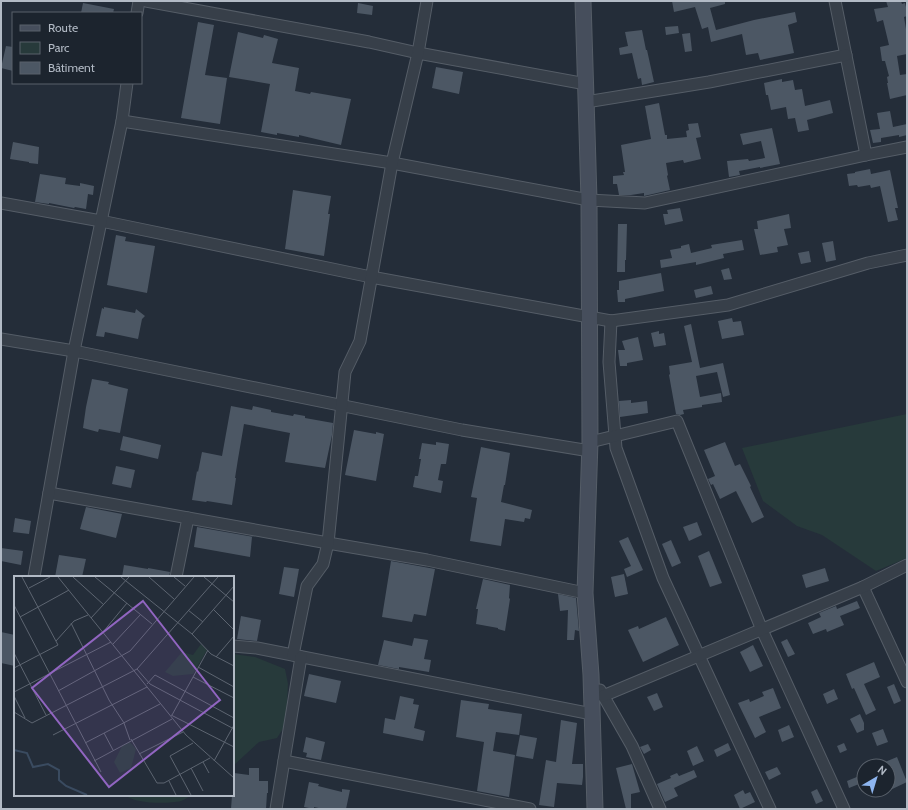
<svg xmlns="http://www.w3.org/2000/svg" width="908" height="810" font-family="Cabin,sans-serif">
<rect width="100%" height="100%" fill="#242d39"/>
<g fill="#273a3b">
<polygon points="907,414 907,558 876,571 822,535 797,526 763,501 742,448"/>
<polygon points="233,654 255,657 285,669 288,684 286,724 277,738 259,742 233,766"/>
<path d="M125,795H192C188,797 184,800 181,801C168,804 134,804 125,795Z"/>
</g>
<g fill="#4c5764">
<polygon points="672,1 725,1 725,4 710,8 716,30 754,20 795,12 797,22 788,25 794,53 760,60 758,53 746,55 742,34 711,42 708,27 702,29 695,7 674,12"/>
<polygon points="886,1 901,1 902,4 905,3 907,11 907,16 904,17 907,35 907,54 897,56 900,75 907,74 907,95 890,99 887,83 888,83 887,77 889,76 885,61 882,61 880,47 889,45 883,20 877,22 874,9 888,7"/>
<polygon points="83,3 114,9 113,13 81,13"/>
<polygon points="358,3 373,6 372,15 357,13"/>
<polygon points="198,22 214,25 205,75 227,78 220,124 181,118"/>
<polygon points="678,26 679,33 666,35 665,27"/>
<polygon points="642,30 646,50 647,50 654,82 642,85 641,78 638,79 632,53 620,55 619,48 628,46 625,32"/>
<polygon points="238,32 263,38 264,35 278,39 272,63 299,68 295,91 310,94 311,92 351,99 341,145 299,135 299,137 277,133 277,135 261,132 270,84 229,77"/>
<polygon points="690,33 692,51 685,52 682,34"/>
<polygon points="6,46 13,47 13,71 1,68"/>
<polygon points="436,67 463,72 459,94 432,88"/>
<polygon points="782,79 782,82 793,80 795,90 802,89 805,106 830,100 833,113 807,120 809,130 798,132 795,118 788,119 786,107 771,110 768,95 766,95 764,83"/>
<polygon points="659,103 665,135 667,135 667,139 687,137 686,131 689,130 688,124 698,123 701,137 696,138 701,159 684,163 683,160 666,163 668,175 667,176 670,190 644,196 644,193 631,195 619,195 617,184 613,184 613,176 624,175 623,172 625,172 621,145 651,139 645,106"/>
<polygon points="890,111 893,127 907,124 907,135 899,137 899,135 881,138 881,142 873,143 870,130 880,129 877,113"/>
<polygon points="772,128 780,164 760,168 760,167 739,171 740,175 729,177 727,161 748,159 749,161 765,158 761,141 743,145 740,134"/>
<polygon points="13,142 39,147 38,164 29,163 29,162 10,159"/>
<polygon points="870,169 871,174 890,170 898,208 895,208 898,220 888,222 880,186 871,188 870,185 858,187 857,185 849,186 847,174 855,173 855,172"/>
<polygon points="40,174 66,178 65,184 80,186 80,183 94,186 93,195 88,194 86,209 75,207 74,208 49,203 49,204 35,202"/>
<polygon points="293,190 331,196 328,214 330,214 324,256 285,249"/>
<polygon points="680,208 683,221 665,225 663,214 668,214 667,210"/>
<polygon points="789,214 791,228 784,229 788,245 777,247 778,252 760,255 754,229 758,229 757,221"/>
<polygon points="618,224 627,224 626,260 625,260 625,272 617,272"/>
<polygon points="116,235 126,237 125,241 155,246 147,293 107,285"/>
<polygon points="742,240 744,250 723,254 724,258 696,265 696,262 661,268 660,260 672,258 670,250 681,248 681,246 689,244 691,253 712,248 711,245"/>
<polygon points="833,241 836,260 826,262 822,243"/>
<polygon points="809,251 811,262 801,264 798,253"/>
<polygon points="729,268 732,279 724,280 721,270"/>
<polygon points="661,273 664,291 625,299 625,302 618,302 617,290 619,290 619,281"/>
<polygon points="711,286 713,294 696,298 694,290"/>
<polygon points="104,307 135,313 136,309 145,316 142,319 138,339 105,332 104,337 96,336 102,308 104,309"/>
<polygon points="732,318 733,322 741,321 744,335 722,339 718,321"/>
<polygon points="691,324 700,368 723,363 730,395 723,397 717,372 696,376 700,397 721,393 722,402 702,405 702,407 683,410 684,414 680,415 676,414 669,375 670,374 669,366 692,362 684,326"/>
<polygon points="659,331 659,334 664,333 666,345 654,347 651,333"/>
<polygon points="638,337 643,360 627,363 627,366 620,366 618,350 625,350 622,341"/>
<polygon points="92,379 109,382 108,384 128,389 120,433 99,429 98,432 83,428 86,407"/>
<polygon points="631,400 631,403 647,401 648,413 620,417 619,401"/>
<polygon points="231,406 252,410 253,406 271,410 271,412 293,416 294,414 305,416 305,418 333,423 332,435 325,468 285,462 290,433 244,424 238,459 235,478 236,478 232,505 207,501 206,502 192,500 197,471 198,472 202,452 222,456"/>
<polygon points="354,430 376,434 376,432 384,434 376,481 345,475"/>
<polygon points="123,436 161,445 158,459 120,450"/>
<polygon points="436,442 449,444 446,464 441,464 438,480 443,481 441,493 413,487 415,476 418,476 421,459 419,459 422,443 436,445"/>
<polygon points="725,442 735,466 740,464 751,486 750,487 764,517 752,523 736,491 720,499 713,484 711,485 708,479 715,476 704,450"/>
<polygon points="481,447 510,453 505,485 504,485 501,502 532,510 530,519 525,518 524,522 505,519 501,546 470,541 477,498 471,497"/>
<polygon points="116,466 135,470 131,488 112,484"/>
<polygon points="86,507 122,514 116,538 80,529"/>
<polygon points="15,518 31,521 29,534 13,532"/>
<polygon points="697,522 702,535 689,541 683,527"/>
<polygon points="197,527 254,537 252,537 250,557 194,547"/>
<polygon points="628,537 643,570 627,577 624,569 631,566 619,541"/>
<polygon points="671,540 681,563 672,567 662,544"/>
<polygon points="1,548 23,551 21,565 1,561"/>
<polygon points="709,551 722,583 710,587 698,556"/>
<polygon points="59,555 86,559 82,577 55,577"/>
<polygon points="391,561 435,569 426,616 414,614 412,622 382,617"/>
<polygon points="124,565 148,569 148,568 170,572 169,577 122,577"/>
<polygon points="284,567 299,569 294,597 279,594"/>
<polygon points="825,568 829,581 806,588 802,575"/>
<polygon points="624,574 628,594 615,597 611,577"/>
<polygon points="483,579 510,585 509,598 510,599 505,631 498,629 498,628 476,624 478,609 476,609"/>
<polygon points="558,594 576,598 579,631 575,630 574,640 567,640 568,610 560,611"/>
<polygon points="857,601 860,608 840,616 844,625 827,632 826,629 813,634 808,623 821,617 819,613 836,606 837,609"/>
<polygon points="241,616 261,620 257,641 237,639"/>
<polygon points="666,617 679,645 643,662 628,630 638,626 639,629"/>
<polygon points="1,632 15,635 15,666 1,663"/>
<polygon points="414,638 428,640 424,659 431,660 429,672 399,667 399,669 378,665 384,640 412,646"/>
<polygon points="787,639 795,654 788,657 781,642"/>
<polygon points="753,645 763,666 750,672 740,652"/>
<polygon points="874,662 880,677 864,684 876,710 866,715 854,688 852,689 846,674"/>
<polygon points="309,674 341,681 336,703 304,696"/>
<polygon points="894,684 901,701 894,704 887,687"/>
<polygon points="773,688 781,708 759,717 766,732 755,738 738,703 749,699 750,702 764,696 762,692"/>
<polygon points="834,689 838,699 827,704 823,694"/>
<polygon points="657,693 663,707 654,711 647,697"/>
<polygon points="400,696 414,699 413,704 419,705 414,728 425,731 423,741 383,733 385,718 395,720"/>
<polygon points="461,700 489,704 488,709 522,714 519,735 496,732 493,751 515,755 509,797 477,791 484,742 456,737"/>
<polygon points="860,714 864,723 864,730 857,733 850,719"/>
<polygon points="561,720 577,723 572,764 583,764 583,777 582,785 557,783 554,807 539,805 546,760 556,762"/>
<polygon points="789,725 794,737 782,742 778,730"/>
<polygon points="883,729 888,742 877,746 872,733"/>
<polygon points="520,735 537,738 533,759 516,756"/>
<polygon points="306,737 325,742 321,760 306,757 307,753 303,752"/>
<polygon points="728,743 731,750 717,757 714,750"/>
<polygon points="844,743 847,750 840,753 837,746"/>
<polygon points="648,744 651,750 644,754 640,747"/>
<polygon points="697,746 704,761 693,766 687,751"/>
<polygon points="897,757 907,782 888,791 888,773 890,772 888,766 887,766 885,762"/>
<polygon points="632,764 640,792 631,794 631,809 626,809 616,768"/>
<polygon points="777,767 781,774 769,780 765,772"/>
<polygon points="249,768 259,768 259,781 268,781 268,793 267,793 266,809 231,809 232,795 233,795 234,773 249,775"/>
<polygon points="694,770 697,777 674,788 678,796 665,802 657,784 671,778 670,776 677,773 679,776"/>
<polygon points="864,774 864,782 849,788 847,781"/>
<polygon points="309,782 319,784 318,786 342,792 342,789 350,790 346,809 323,809 314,807 314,809 304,807"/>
<polygon points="817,789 823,801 816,804 811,792"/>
<polygon points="743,790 745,794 750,792 755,802 740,809 734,795"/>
</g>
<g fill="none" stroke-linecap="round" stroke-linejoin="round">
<defs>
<g id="street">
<polyline points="146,1 369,42 418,53 586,84"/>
<polyline points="835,1 866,155"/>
<polyline points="137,13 139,1"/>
<polyline points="586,102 709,82 846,55"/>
<polyline points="122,121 392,163 589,200 645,203 866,155 907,147"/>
<polyline points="1,203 101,221 371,277 611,321 728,305 868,263 907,255"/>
<polyline points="611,321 609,362 616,448 663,578 770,809"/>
<polyline points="1,339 74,351 462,430 590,451"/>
<polyline points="590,442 677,421 762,630 844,809"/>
<polyline points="49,493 328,543 427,560 585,593"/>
<polyline points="34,577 74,351 122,121 127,83"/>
<polyline points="176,577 188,518"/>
<polyline points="863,587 907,682"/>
<polyline points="233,646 257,648 592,714"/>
<polyline points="293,655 307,586 323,564 328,543 345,372 360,341 392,163 418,53 427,1"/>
<polyline points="600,690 632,746 660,809"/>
<polyline points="603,696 863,587 907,565"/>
<polyline points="284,761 530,809"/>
<polyline points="276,809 301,657"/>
</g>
<polyline id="secondary" points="583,1 587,131 589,200 590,442 585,593 591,675 595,809"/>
</defs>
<use href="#street" stroke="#555d67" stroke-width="13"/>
<use href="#secondary" stroke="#555d67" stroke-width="17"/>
<use href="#street" stroke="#373f49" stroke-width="11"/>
<use href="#secondary" stroke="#464e5c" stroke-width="15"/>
</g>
<g transform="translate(14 576)">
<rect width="220" height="220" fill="#242d39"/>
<path d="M187,68L193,74L179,98L159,100L151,96L168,76L179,79ZM116,166L122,173L119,185L117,192L106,197L100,186L108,170Z" fill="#273a3b"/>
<path fill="none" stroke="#3a4b60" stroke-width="2" d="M0,174L13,177L19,191L34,188L45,194V204L52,210L73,219"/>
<path fill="none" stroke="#5d6571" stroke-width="1" d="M44,1L172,159L220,202M59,1L90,29M81,1L138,48M107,1L178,58L197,78L220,90M135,1L160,23M160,1L171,10M190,1L220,26M15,12L36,1M0,29L87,196M199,33L220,54M174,34L189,46M6,41L55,14M77,42L115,1M57,47L95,124L110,147L116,164M89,56L113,27M178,58L220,10M42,65L60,45L74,39M99,68L127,38M0,77L32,139M202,81L220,60M184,91L220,111M0,92L44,69L8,1M123,93L136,108L220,153M179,101L220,122M133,108L141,99L220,142M44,115L116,75L180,1M0,116L97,66M0,120L11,142M0,136L18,147L123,93L204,1M157,139L220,171M158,139L194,74M90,157L99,174M39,159L133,111M117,163L143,207H150L196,182M71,167L146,128M125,178L169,156M80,185L158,143M200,185L220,149M189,186L195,197M177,192L189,215M155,205L162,219M177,219L156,180L179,167"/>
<path fill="#9165c1" fill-opacity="0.15" stroke="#9165c1" stroke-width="2" d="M129,25L206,124L95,211L18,112Z"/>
<rect width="220" height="220" fill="none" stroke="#b2bac5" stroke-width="2"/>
</g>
<rect width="908" height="810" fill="none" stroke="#b2bac5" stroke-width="4"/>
<rect x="12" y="12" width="130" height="72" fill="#1c242e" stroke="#58606a"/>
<rect x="20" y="25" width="20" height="6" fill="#464e5c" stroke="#58606a"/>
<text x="48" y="32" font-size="12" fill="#b2bac5">Route</text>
<rect x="20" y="42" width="20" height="12" fill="#273a3b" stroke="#58606a"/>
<text x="48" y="52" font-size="12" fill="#b2bac5">Parc</text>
<rect x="20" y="62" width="20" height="12" fill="#4c5764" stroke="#58606a"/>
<text x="48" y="72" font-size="12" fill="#b2bac5">Bâtiment</text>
<g transform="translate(876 778) rotate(38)"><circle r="19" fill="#1c242e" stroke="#58606a"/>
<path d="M0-3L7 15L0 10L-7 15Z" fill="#8db5ef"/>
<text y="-6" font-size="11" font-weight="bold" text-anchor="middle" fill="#b2bac5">N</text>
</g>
</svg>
